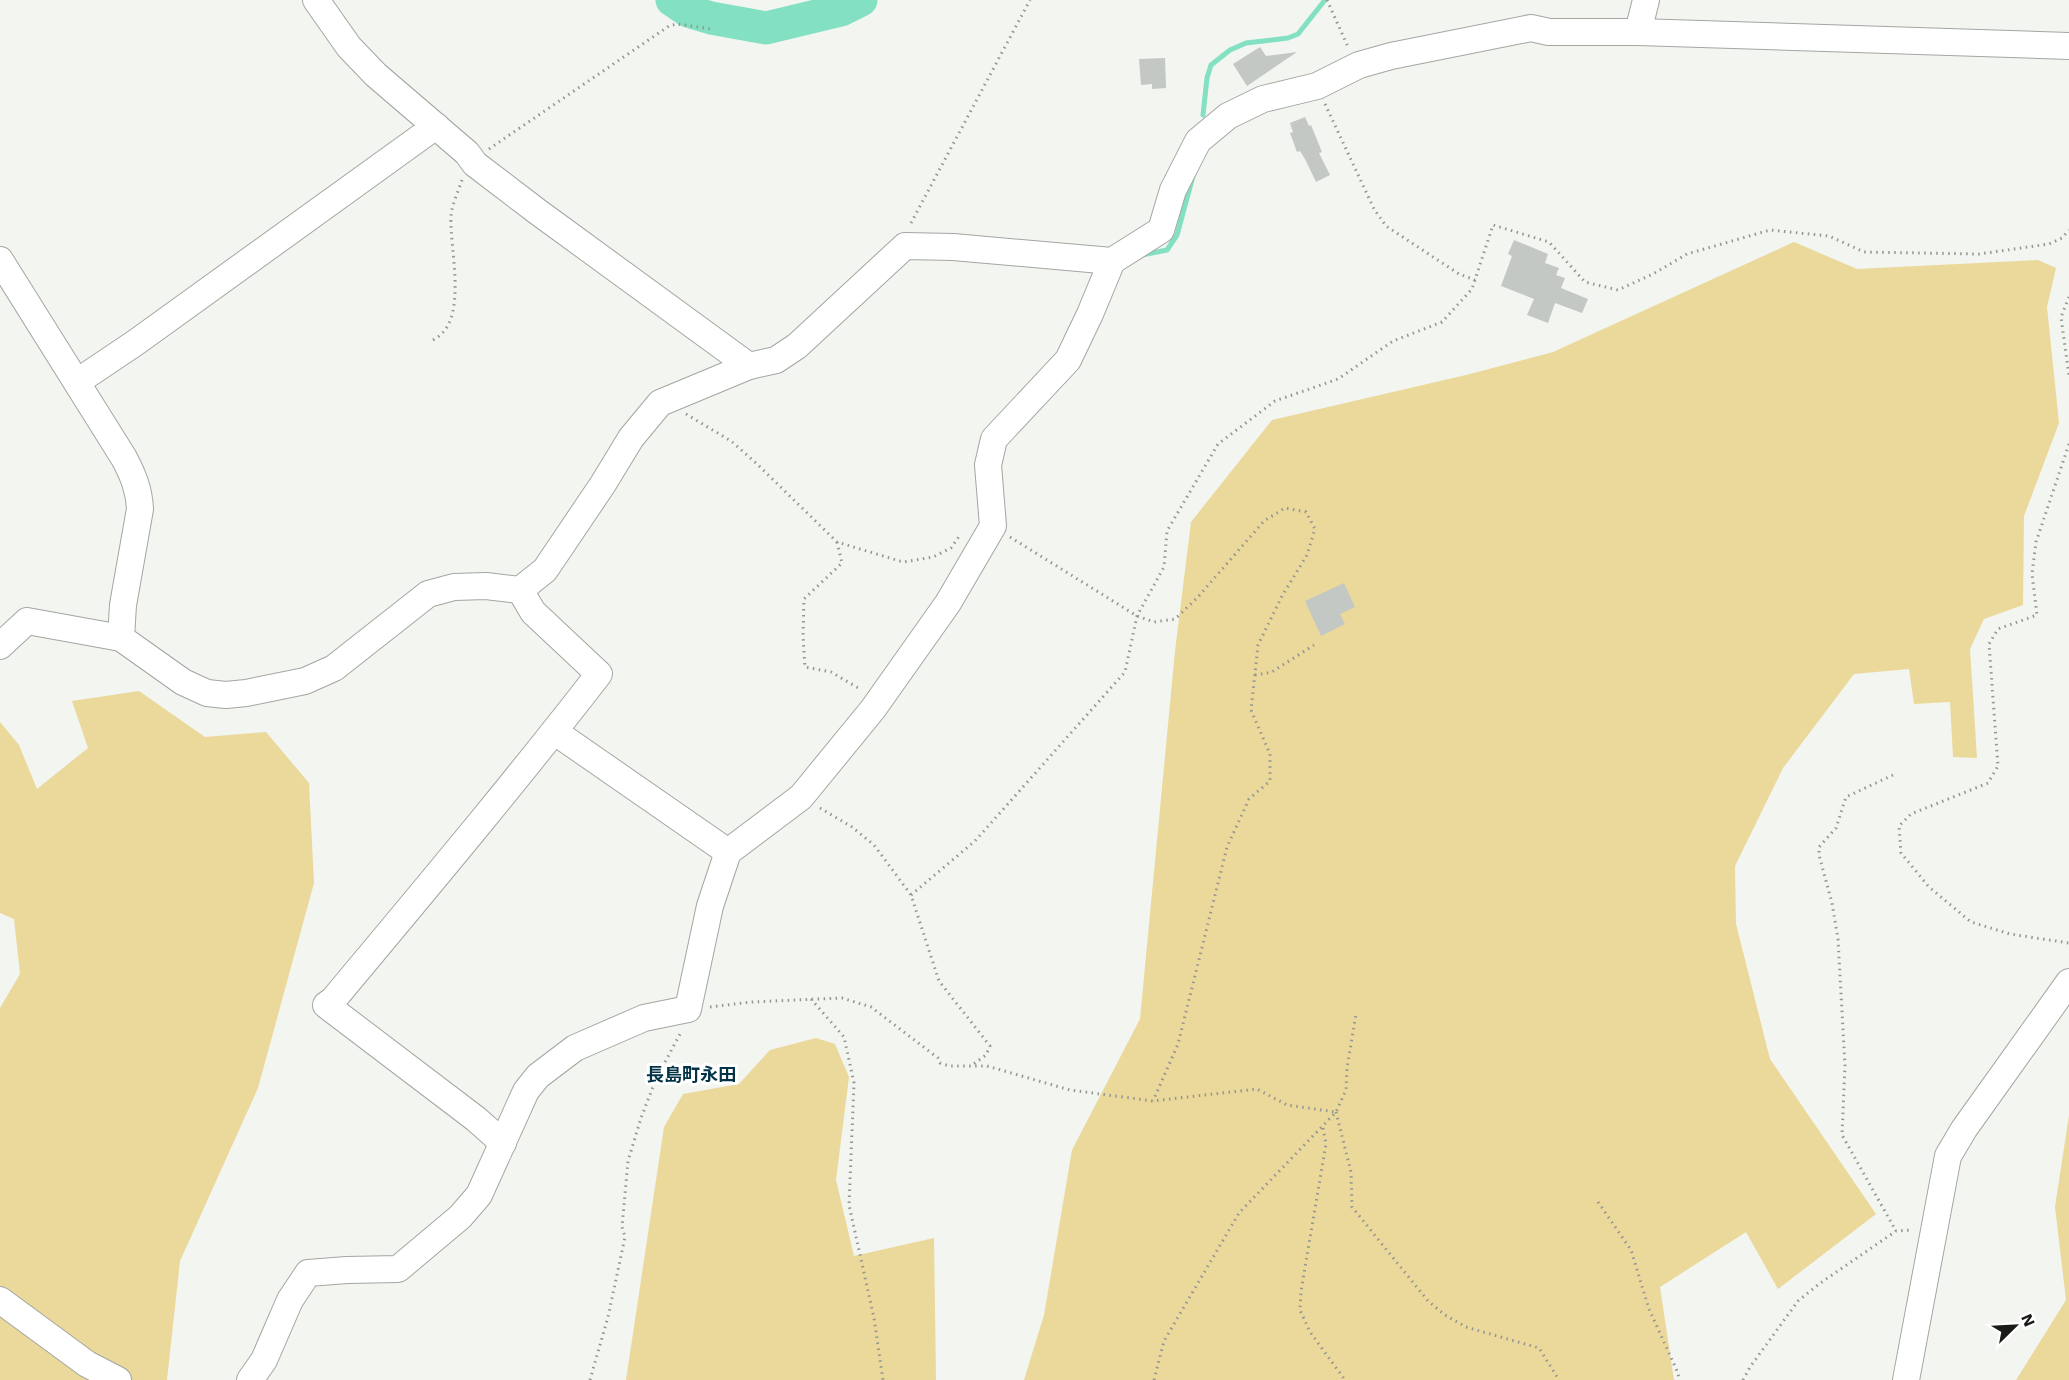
<svg xmlns="http://www.w3.org/2000/svg" width="2069" height="1380" font-family="'Work Sans','Noto Sans JP',sans-serif">
<rect width="100%" height="100%" fill="#f2f5f0"/>
<g fill="#ebd89b">
<polygon points="1794,242 1857,269 2038,260 2056,268 2047,307 2059,423 2024,516 2023,605 1984,619 1970,649 1977,758 1953,757 1950,702 1914,704 1909,669 1854,674 1783,768 1735,866 1736,924 1770,1059 1876,1214 1778,1289 1746,1232 1660,1287 1674,1380 1024,1380 1044,1315 1072,1150 1140,1019 1175,651 1191,522 1272,420 1466,375 1553,352"/>
<polygon points="139,691 205,737 266,732 309,783 314,883 258,1088 180,1261 167,1380 0,1380 0,1008 20,974 14,919 0,913 0,722 19,745 37,789 88,748 72,701"/>
<polygon points="816,1038 835,1044 849,1077 836,1180 854,1256 934,1238 936,1380 626,1380 664,1127 683,1094 739,1084 770,1050"/>
<polygon points="2069,1115 2069,1380 2016,1380 2066,1300 2055,1207"/>
</g>
<g fill="none" stroke-linecap="round" stroke-linejoin="round">
<g stroke="#83e0c3" stroke-width="5">
<polyline points="1203,115 1207,78 1211,65 1230,50 1246,43 1288,38 1298,34 1325,0"/>
<polyline points="1142,255 1167,250 1177,235 1193,176"/>
</g>
<polyline stroke="#83e0c3" stroke-width="33" points="672,0 688,11 711,18 766,28 841,10 861,0"/>
</g>
<g fill="#c3c8c4">
<polygon points="1260,47 1266,56 1297,52 1247,86 1233,64"/>
<polygon points="1165,58 1166,88 1152,89 1152,84 1141,85 1139,59"/>
<polygon points="1305,117 1309,126 1311,125 1322,152 1319,153 1330,175 1316,182 1305,159 1300,151 1297,152 1290,133 1293,132 1290,123"/>
<polygon points="1514,240 1548,254 1545,263 1559,268 1556,275 1565,278 1561,288 1588,299 1582,313 1555,303 1548,323 1527,315 1534,299 1501,286 1512,256 1508,254"/>
<polygon points="1344,583 1355,607 1340,614 1345,624 1321,636 1305,601"/>
</g>
<g fill="none" stroke-linecap="round" stroke-linejoin="round">
<defs>
<g id="minor">
<polyline points="316,0 349,47 376,75 467,153 475,164 538,212 749,366"/>
<polyline points="1638,32 1646,0"/>
<path d="M0,260L124,458C133,475 139,489 140,509L123,605L121,638"/>
<polyline points="77,382 135,343 436,126"/>
<polyline points="0,646 27,621 121,638 183,682 207,693 226,695 246,693 305,681 334,668 428,594 454,587 486,586 520,590 545,570 603,484 631,438 660,403 749,366 776,360 797,346 905,246 953,247 1112,261 1161,230 1173,190 1198,141 1228,116 1263,99 1317,86 1359,65 1391,56 1531,28 1549,32 1638,32 2069,46"/>
<polyline points="555,732 728,852"/>
<path d="M503,1143L476,1119L326,1005L333,1000C423,892 513,785 599,674L533,612L520,590"/>
<polyline points="0,1300 87,1364 118,1380"/>
<polyline points="250,1380 264,1360 290,1300 308,1273 347,1270 398,1269 460,1217 479,1195 526,1091 538,1076 575,1048 644,1018 688,1009 710,906 728,852 801,797 873,709 948,603 993,526 988,465 994,439 1068,360 1090,314 1112,261"/>
<polyline points="1906,1380 1948,1156 1964,1129 2069,982"/>
</g>
</defs>
<use href="#minor" stroke="#a3a6a2" stroke-width="28"/>
<g stroke="#949692" stroke-width="3" stroke-dasharray="1.5 4.5" stroke-linecap="butt">
<polyline points="1327,0 1348,47"/>
<polyline points="1325,104 1374,209 1386,226 1459,274 1475,280"/>
<polyline points="489,149 669,26 677,24 711,29"/>
<polyline points="911,223 1030,0"/>
<polyline points="2069,297 2061,317 2069,376"/>
<path d="M433,340C470,322 449,248 451,216C452,204 458,192 462,180"/>
<polyline points="686,414 731,441 756,463 837,542 903,562 933,557 951,548 960,535"/>
<polyline points="2069,444 2036,542 2032,574 2037,615 1998,629 1989,644 1998,766 1988,783 1911,814 1899,826 1901,853 1929,887 1971,922 2010,934 2069,943"/>
<polyline points="1010,537 1137,616 1154,622 1175,619 1197,598 1264,521 1285,508 1306,512 1315,529 1307,555 1282,596 1258,645 1251,710 1270,754 1270,781 1249,799 1227,847 1178,1044 1153,1101"/>
<polyline points="837,542 842,563 804,599 803,636 805,667 831,672 860,689"/>
<polyline points="1255,675 1272,672 1314,645"/>
<polyline points="1893,775 1846,797 1836,828 1819,847 1819,855 1832,903 1838,939 1845,1066 1842,1135 1896,1231"/>
<polyline points="820,808 852,827 874,845 911,895 939,981 990,1046 986,1055 971,1066"/>
<polyline points="911,895 975,841 1125,672 1137,616 1164,567 1167,531 1218,444 1275,401 1338,379 1393,341 1442,322 1472,289 1493,225 1549,242 1585,282 1618,290 1653,274 1687,254 1770,230 1829,236 1864,252 1979,254 2049,244 2062,238 2069,230"/>
<polyline points="811,999 844,1037 854,1083 849,1205 874,1318 883,1380"/>
<polyline points="710,1007 751,1002 842,998 871,1007 938,1058 940,1063 949,1066 987,1066 1070,1090 1153,1101 1257,1089 1287,1105 1336,1112"/>
<polyline points="1336,1112 1351,1172 1352,1207 1428,1301 1445,1315 1466,1327 1539,1348 1559,1380"/>
<polyline points="1323,1128 1326,1144 1301,1291 1300,1310 1310,1332 1345,1380"/>
<polyline points="1598,1202 1631,1250 1649,1309 1678,1373 1679,1380"/>
<polyline points="590,1380 608,1317 625,1237 622,1227 628,1161 641,1118 656,1079 680,1034"/>
<polyline points="1154,1380 1164,1341 1239,1213 1336,1112 1346,1090 1347,1068 1356,1014"/>
<polyline points="1743,1380 1750,1367 1798,1301 1819,1284 1896,1231 1911,1230"/>
</g>
<use href="#minor" stroke="#fff" stroke-width="26"/>
</g>
<g text-anchor="middle" dominant-baseline="central" stroke-width="6" stroke-linejoin="round" paint-order="stroke">
<g font-size="18" font-weight="bold" fill="#013246" stroke="#fff">
<text x="691" y="1074">長島町永田</text>
</g>
</g>
<g transform="translate(2015 1326) rotate(66)" stroke="#ffffff" stroke-width="4.5" paint-order="stroke">
<path d="M0-4.5L10 22L0 15L-10 22Z" fill="#1a1b19"/>
<text y="-9" font-size="16" font-weight="bold" text-anchor="middle" fill="#1a1b19">N</text>
</g>
</svg>
